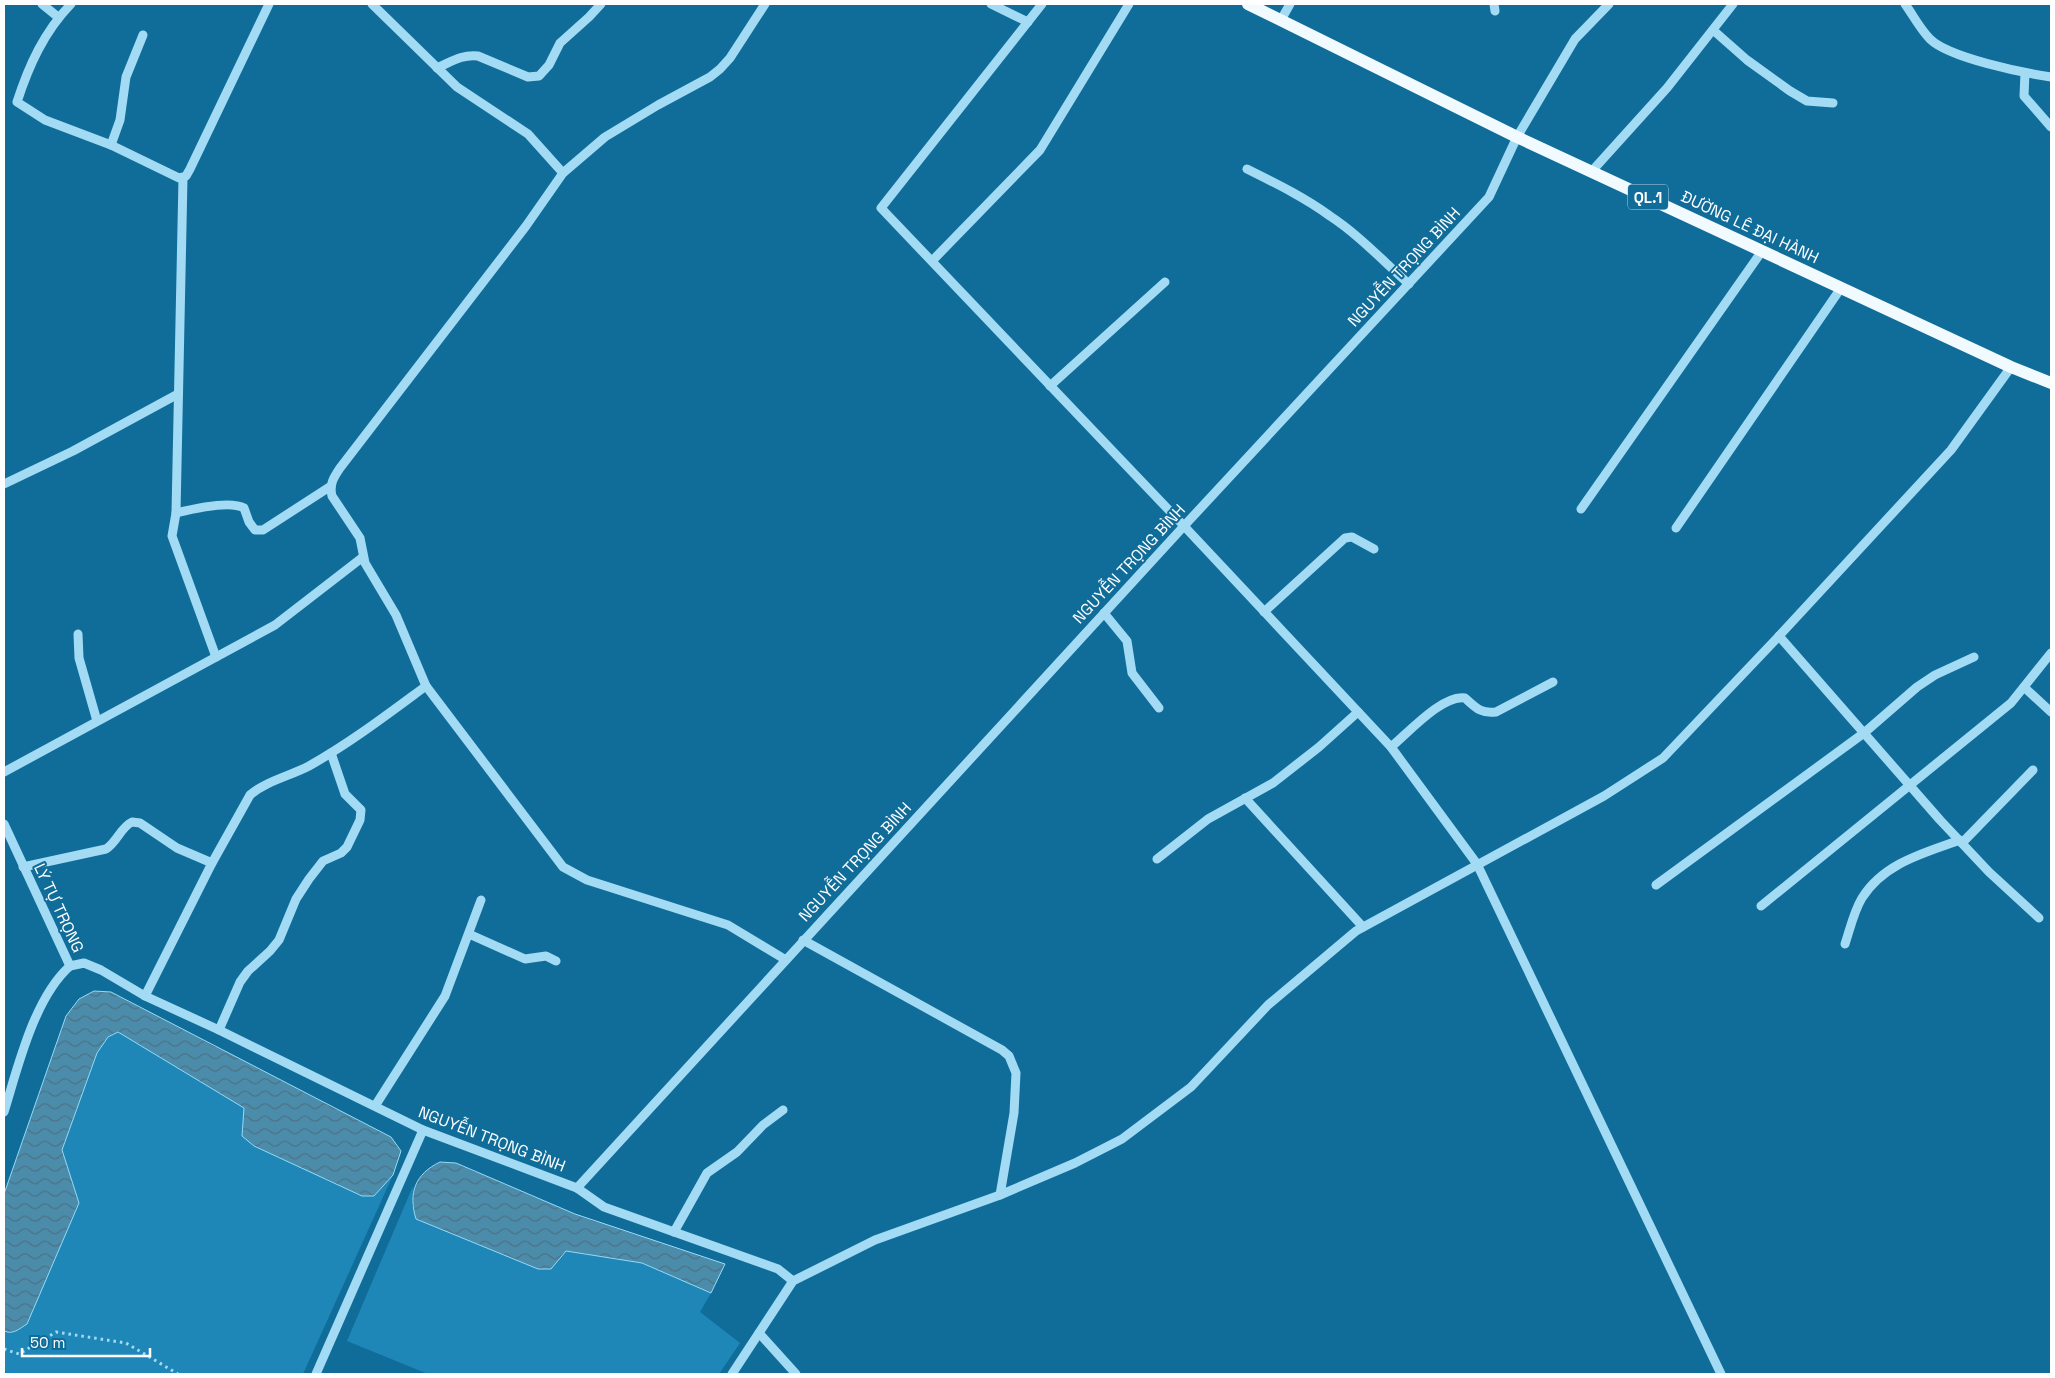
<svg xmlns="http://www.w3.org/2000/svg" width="2055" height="1378" font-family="'Space Grotesk',sans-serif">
<defs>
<pattern id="water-waves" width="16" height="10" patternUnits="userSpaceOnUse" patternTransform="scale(1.25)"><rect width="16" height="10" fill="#4c8cab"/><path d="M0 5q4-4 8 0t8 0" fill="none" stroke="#4c7285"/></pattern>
</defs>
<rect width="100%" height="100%" fill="#106d9a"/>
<g fill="#1f87b8">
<polygon points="118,1032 245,1108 242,1136 374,1196 393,1175 303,1374 6,1374 4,1367 4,1331 7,1332 79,1203 62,1150 97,1053 108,1037"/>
<polygon points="413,1186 412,1207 551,1269 566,1251 642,1263 711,1293 700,1312 740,1343 719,1374 428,1374 347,1341"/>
</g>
<g fill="url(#water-waves)" stroke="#95daf8">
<path d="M94,991L111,992L391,1137L401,1151L393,1175L374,1196H362L254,1146L242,1136L244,1108L118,1032L108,1037L97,1053L62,1150L79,1203L27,1324C19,1329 13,1335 4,1331V1194L66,1016L79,999Z"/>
<path d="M440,1162L456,1163L575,1214L725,1264L711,1293L642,1263L566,1251L551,1269H538L416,1219C408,1193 415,1174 440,1162Z"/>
</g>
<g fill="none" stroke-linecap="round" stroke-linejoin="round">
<polyline stroke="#a3dbf4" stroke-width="3" stroke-dasharray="2.5 4" stroke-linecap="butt" points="4,1349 19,1354 56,1332 126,1343 178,1374"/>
<g stroke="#a3dbf4" stroke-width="9">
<polyline points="42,4 58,17"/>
<path d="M71,4C44,32 29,65 17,102L45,120L111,145L179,178L186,176L190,169L269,4"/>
<polyline points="372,4 457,87 528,134 563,173"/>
<path d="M765,4L730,58L720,69L710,77L658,105L605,137L563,173L526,226L340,468C334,477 329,484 332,496L360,538L365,563L396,615L426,686L563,867L587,880L728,925L786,960"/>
<polyline points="991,4 1028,22"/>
<polyline points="1042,4 881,208 1184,526 1391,747 1477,864 1721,1374"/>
<polyline points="1494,4 1495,11"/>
<path d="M1905,4C1913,15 1920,29 1930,39C1949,58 2024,73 2051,77"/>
<polyline points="1281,20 1290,4"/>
<polyline points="1713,30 1747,60 1790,91 1807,101 1833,103"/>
<path d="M437,68C451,62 462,54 478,56L528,77L539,76L549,65L560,43L589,17L601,4"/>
<polyline points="2025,73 2024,96 2051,127"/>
<polyline points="111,145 120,120 126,77 143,35"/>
<path d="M1247,169C1275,183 1304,197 1330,216C1359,235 1383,261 1409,284"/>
<polyline points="1592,171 1667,88 1733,4"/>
<polyline points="183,178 176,513 172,536 216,657"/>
<polyline points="932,261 1040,150 1129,4"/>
<polyline points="1050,386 1165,282"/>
<polyline points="4,484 73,451 178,394"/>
<polyline points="1581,509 1762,251"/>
<path d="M176,513C192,509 230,500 244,508L249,522L255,530H263L331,486"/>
<polyline points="1676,528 1841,288"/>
<polyline points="1264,612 1345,538 1352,537 1374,549"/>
<polyline points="1104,613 1127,641 1132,673 1159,708"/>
<polyline points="78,634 79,658 97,721"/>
<polyline points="1779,636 1940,820 1989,872 2039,918"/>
<polyline points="2024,687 2051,712"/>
<path d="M1391,747C1408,733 1443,694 1465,698C1476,708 1481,714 1496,712L1553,682"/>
<polyline points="4,772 275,625 363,557"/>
<polyline points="1245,798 1363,927"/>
<polyline points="4,824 70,966"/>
<polyline points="1962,843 2033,770"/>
<polyline points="1157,859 1208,819 1273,783 1319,747 1358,712"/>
<path d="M23,867L106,849C117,842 121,827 132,822L140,823L177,848L212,863"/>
<polyline points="1656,885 1864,733 1917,687 1935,675 1974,657"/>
<polyline points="1761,906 2011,703 2051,653"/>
<polyline points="469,934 525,959 546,956 556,961"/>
<polyline points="803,940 1002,1050 1009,1056 1016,1073 1014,1113 1000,1195"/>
<path d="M1845,944C1850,929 1854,911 1862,898C1884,863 1924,853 1960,840"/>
<polyline points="70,966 84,963 101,970 145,996 219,1030 423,1130 577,1188 1184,526 1489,197 1517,137 1575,39 1609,4"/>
<path d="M145,996L212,863L250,795C266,781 290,776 309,766C350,743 388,714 426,686"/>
<polyline points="219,1030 240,982 248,971 270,951 279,940 296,899 309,879 323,861 341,853 347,847 360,820 361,810 345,794 331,753"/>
<polyline points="375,1106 445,996 481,900"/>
<path d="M4,1112C18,1067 34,998 70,966"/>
<polyline points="577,1188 604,1207 778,1269 793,1281"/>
<polyline points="674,1232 707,1173 737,1152 763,1125 783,1110"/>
<polyline points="759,1333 796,1374"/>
<polyline points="316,1374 423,1130"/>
<polyline points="732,1374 793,1281 875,1240 1000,1195 1075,1163 1122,1139 1191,1087 1268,1005 1356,931 1604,796 1663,758 1779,636 1951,450 2011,367"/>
</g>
<polyline stroke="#f1faff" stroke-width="12" points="1248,4 1517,137 2011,367 2051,383"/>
</g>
<g text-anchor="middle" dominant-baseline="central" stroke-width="4" stroke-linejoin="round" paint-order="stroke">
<rect fill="#106d9a" stroke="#b7d3e1" stroke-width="1" x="1628" y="184.5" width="40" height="25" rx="4"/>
<g font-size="15" font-weight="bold" fill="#fff">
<text x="1648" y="197">QL.1</text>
</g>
<g font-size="16" fill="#fff" stroke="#106d9a">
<text transform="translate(1750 227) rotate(25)">ĐƯỜNG LÊ ĐẠI HÀNH</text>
<text transform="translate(1404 267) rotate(-47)">NGUYỄN TRỌNG BÌNH</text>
<text transform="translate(1129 564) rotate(-47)">NGUYỄN TRỌNG BÌNH</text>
<text transform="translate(855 862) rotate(-47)">NGUYỄN TRỌNG BÌNH</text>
<text transform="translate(59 908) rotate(65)">LÝ TỰ TRỌNG</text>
<text transform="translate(492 1139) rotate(21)">NGUYỄN TRỌNG BÌNH</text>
</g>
</g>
<rect width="2055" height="1378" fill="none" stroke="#ffffff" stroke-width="10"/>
<path d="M22 1348v8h128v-8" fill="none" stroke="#ffffff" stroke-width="2.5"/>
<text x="30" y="1348" font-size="15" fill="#ffffff" stroke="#106d9a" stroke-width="4" paint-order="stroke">50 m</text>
</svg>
